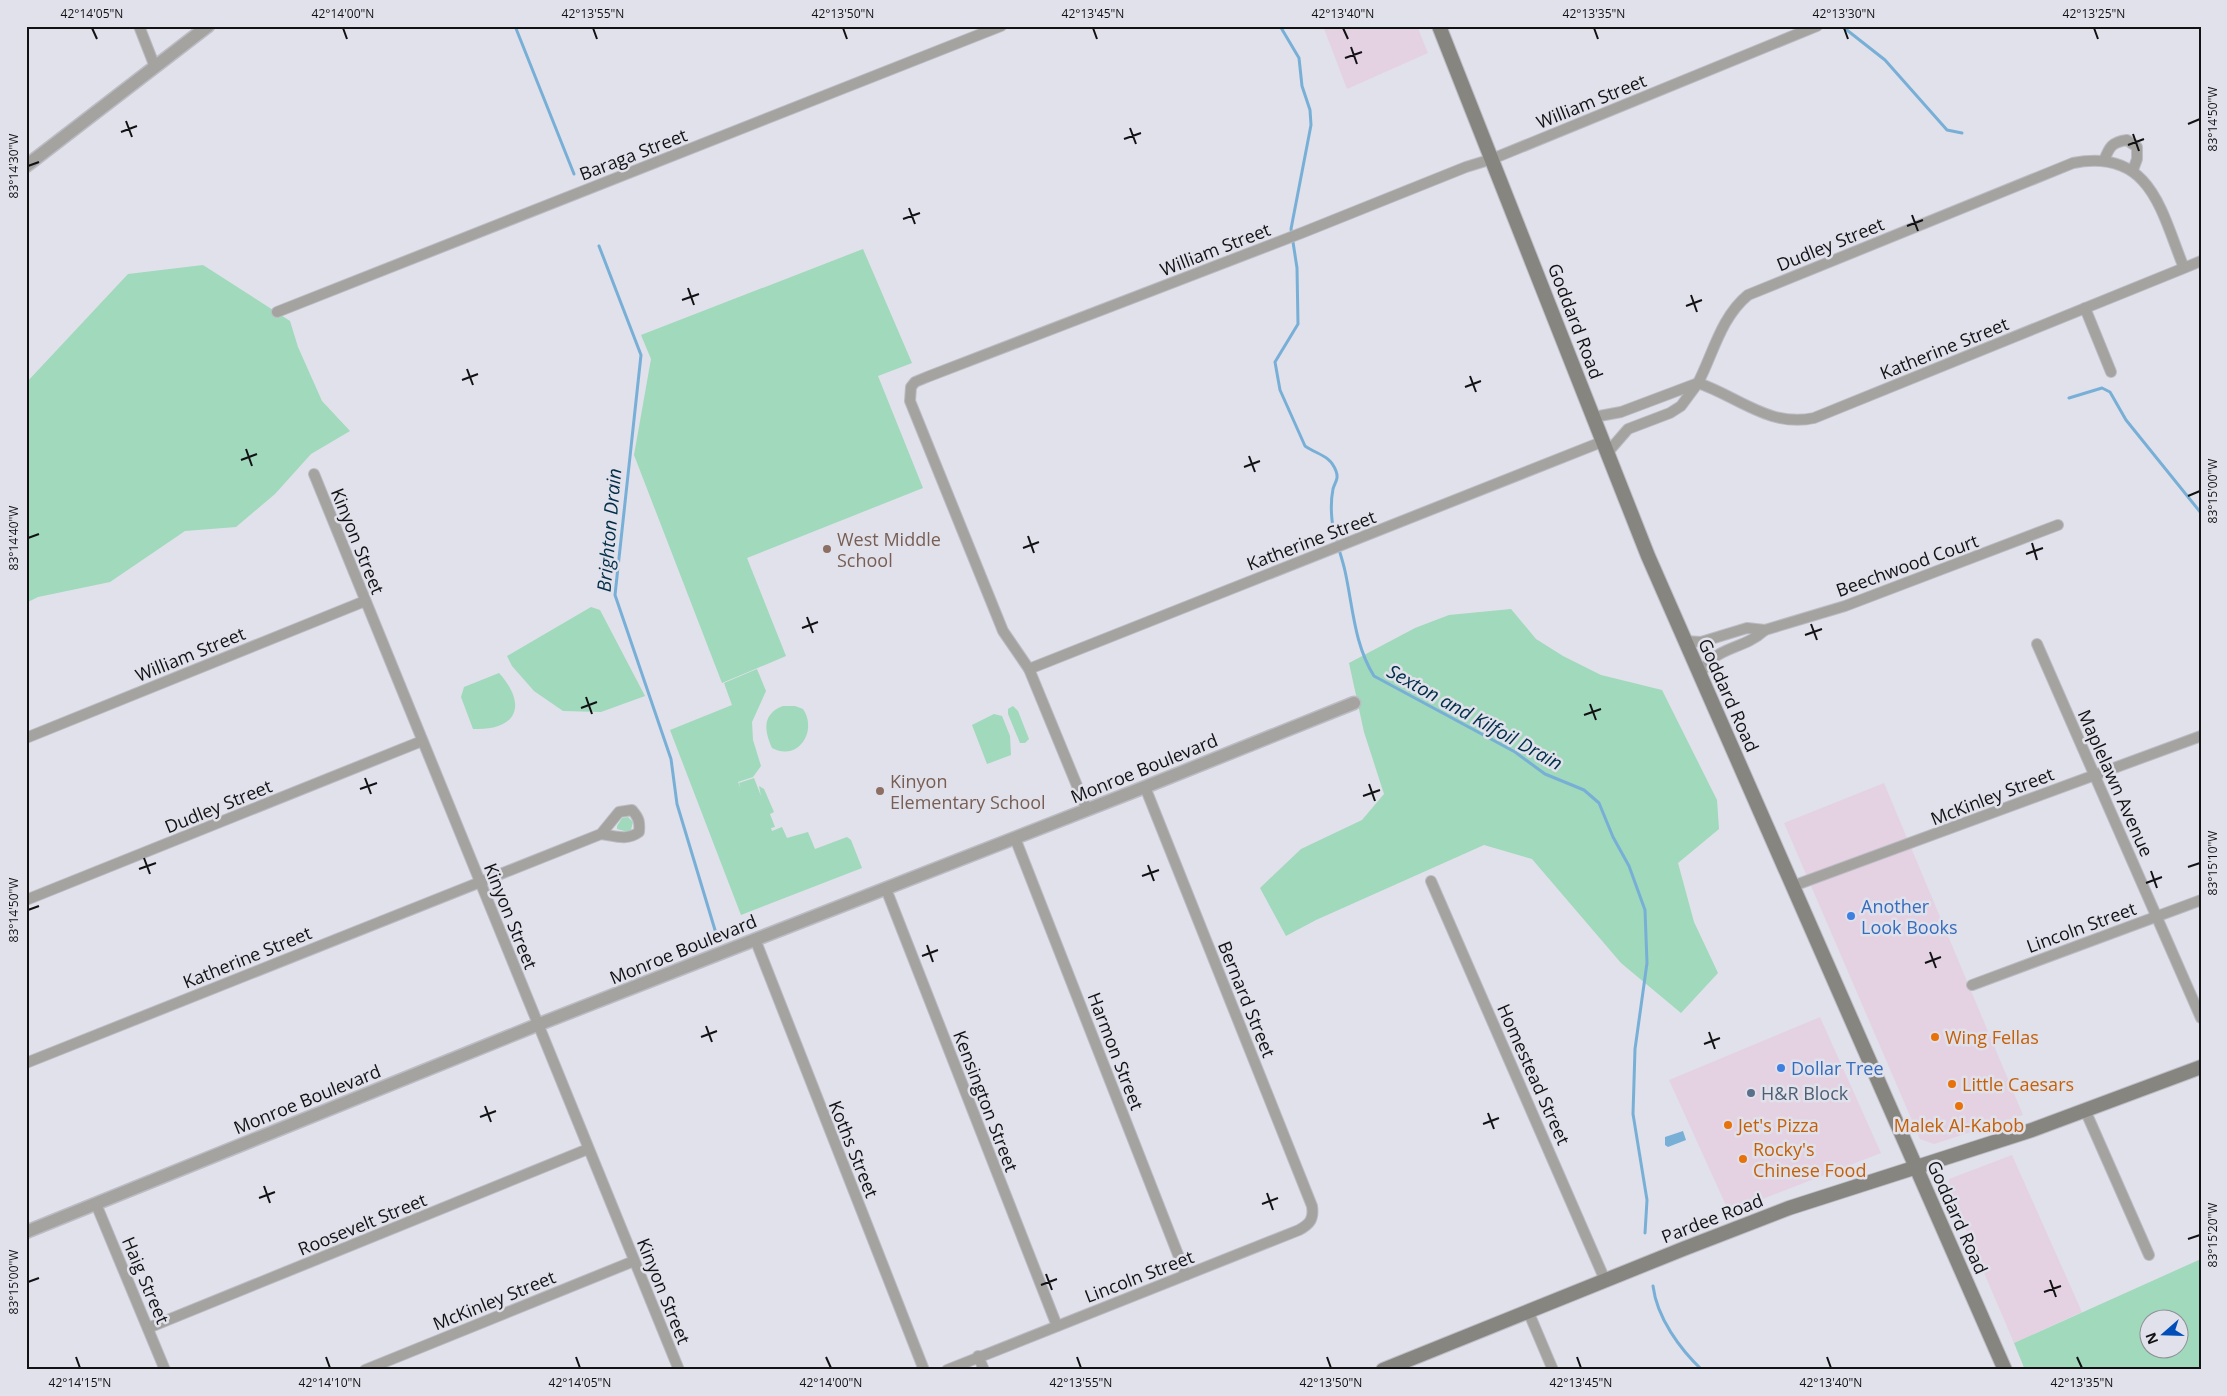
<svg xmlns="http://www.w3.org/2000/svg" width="2227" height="1396" font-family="'Open Sans',sans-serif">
<rect width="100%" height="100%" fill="#e0e1ea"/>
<g fill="#e4d2e3">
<polygon points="1323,26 1417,26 1428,53 1347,89"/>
<polygon points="1884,783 2023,1115 1934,1144 1920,1139 1784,823"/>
<polygon points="1820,1017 1881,1153 1729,1212 1669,1080"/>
<polygon points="2012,1155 2082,1312 2014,1343 1950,1193 1949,1179"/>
</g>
<g fill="#a0d9bb" fill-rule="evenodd">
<polygon points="863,249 912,363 878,376 923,488 747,558 786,656 722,683 634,455 651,359 641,335"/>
<polygon points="203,265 290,321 298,347 322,401 350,431 311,454 275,494 236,527 185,531 110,582 38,597 26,603 26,383 128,274"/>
<polygon points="591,607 600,610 645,696 601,712 563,711 534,691 512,666 507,656"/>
<polygon points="1511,609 1536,639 1563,656 1601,675 1662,690 1717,800 1719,829 1678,863 1694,922 1718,973 1681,1013 1621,963 1532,859 1484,845 1316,920 1286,936 1260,888 1301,849 1362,820 1384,794 1364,732 1349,663 1415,628 1449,615"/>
<polygon points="757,669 766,691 752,722 753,740 761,766 753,777 738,782 741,789 739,783 754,778 761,796 759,786 764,789 774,812 770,814 775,827 771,828 772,831 782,827 787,838 808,832 815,849 847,837 851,840 862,868 741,915 670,730 732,705 724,683"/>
<path d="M499,673C528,705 517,731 473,729L461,697L464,687Z"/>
<path d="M783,706H795L803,709C818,731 798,762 772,748C764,730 762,714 783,706Z"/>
<polygon points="1013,706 1018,711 1029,739 1025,743 1020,743 1008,714 1008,709"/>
<polygon points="994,714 1002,716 1010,736 1011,755 987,764 972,725"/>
<polygon points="628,817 633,822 631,830 628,832 617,829 617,826 622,818"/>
<path d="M2201,1259V1370H2025L2014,1343ZM2150,1318H2180V1348H2150Z"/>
</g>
<polygon fill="#78afd7" points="1683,1131 1686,1140 1668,1147 1665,1145 1665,1137"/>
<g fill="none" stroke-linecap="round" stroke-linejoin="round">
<g stroke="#78afd7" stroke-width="3">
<polyline points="515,26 574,174"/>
<path d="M1280,26L1299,58L1302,86L1310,110L1311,125L1291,229L1297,268L1298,324L1275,362L1280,390L1305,446C1318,455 1330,455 1336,471C1339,479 1335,482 1333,489C1331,499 1331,510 1332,520C1334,538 1341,553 1345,571C1353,607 1354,644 1374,676L1515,752L1545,774L1584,790L1599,803L1613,837L1629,866L1645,910L1647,963L1635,1049L1633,1114L1647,1200L1645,1233"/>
<polyline points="1843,27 1885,60 1947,130 1962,133"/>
<polyline points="599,246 641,355 615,595 671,759 677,804 715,930"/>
<polyline points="2069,398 2102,388 2110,392 2126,420 2201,513"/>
<path d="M1653,1286C1657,1318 1680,1349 1702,1370"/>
</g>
<defs>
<g id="minor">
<polyline points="139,26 155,67"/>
<path d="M2104,161C2109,147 2112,142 2127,140L2137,147V159L2133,170"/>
<path d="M2184,268C2161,211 2151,148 2073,163L1748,295C1721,317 1713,354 1698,383C1737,396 1770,428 1814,418L2184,268L2201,261"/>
<polyline points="2085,308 2111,372"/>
<polyline points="277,312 1001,26"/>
<polyline points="1594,417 1621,412 1698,383 1681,406 1670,413 1628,429 1608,452"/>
<polyline points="314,474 679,1370"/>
<polyline points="1765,630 1845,606 2058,525"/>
<path d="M1685,641L1701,642L1747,628L1765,630C1746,647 1728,646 1712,659C1707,663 1703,670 1700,675"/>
<polyline points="2037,644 2201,1018"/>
<polyline points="1029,669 1604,441"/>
<polyline points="26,738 365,601"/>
<polyline points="1087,810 1029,669 1003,631 910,401 911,387 915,382 927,377 1304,232 1466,167 1492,159 1817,26"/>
<polyline points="1015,838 1186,1275"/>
<polyline points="1431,881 1605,1280"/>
<polyline points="1793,886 2201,736"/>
<polyline points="886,889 1057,1326"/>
<polyline points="26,900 422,741"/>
<polyline points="755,939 924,1370"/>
<polyline points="1972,985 2201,900"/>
<path d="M26,1063L601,834C615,836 627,841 639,832C640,822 639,818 632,810L619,812L601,834"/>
<polyline points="2085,1110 2149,1255"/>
<polyline points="96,1204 165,1370"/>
<polyline points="1528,1311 1553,1370"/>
<polyline points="148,1328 588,1149"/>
<polyline points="978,1356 984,1370"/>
<polyline points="365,1370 634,1261"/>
<path d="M947,1370L1299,1230C1310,1224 1314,1219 1312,1206L1145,787"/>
</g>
<g id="tertiary">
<polyline points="26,166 208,26"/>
<polyline points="26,1232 537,1025 1145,787 1354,703"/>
</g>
<g id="secondary">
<polyline points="1439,26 1648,556 2005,1370"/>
<polyline points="1383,1370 1683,1249 1789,1208 2032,1130 2201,1067"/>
</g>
</defs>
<use href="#minor" stroke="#bbbcc4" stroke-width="12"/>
<use href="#tertiary" stroke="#bbbcc4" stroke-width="15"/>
<use href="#secondary" stroke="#bbbcc4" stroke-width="16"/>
<use href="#minor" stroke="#a5a3a0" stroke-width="10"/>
<use href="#tertiary" stroke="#a5a3a0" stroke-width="12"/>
<use href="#secondary" stroke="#878580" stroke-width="14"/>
</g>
<path fill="none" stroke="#121215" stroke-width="2" d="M92,28L97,39M343,28L347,39M593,28L597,39M843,28L847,39M1093,28L1097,39M1343,28L1348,39M1594,28L1598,39M1844,28L1848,39M2094,28L2098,39M1351,47L1357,64M1345,58L1362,52M126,121L132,137M2188,124L2200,119M1130,128L1136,144M121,132L137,126M2133,134L2139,151M1124,139L1141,133M2128,145L2144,139M28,166L39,162M909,208L915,224M1912,215L1918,231M903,219L920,213M1907,226L1923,220M688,288L694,305M1691,295L1697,312M682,300L699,294M1686,306L1702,300M467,369L473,385M1470,376L1476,392M462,380L478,374M1465,387L1481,381M246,449L252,466M1249,456L1255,472M241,460L257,454M1244,467L1260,461M2188,496L2200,491M1028,536L1034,553M28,538L39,534M2032,543L2037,560M1023,548L1039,542M2026,554L2043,548M807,617L813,633M1811,624L1817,640M802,628L818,622M1805,635L1822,629M586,697L592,714M1590,704L1596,720M581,708L597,702M1584,715L1601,709M365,778L371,794M1369,784L1375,801M360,789L377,783M1363,796L1380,790M144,858L150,874M1148,865L1154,881M2188,867L2200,863M139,869L156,863M2151,871L2157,888M1142,876L1159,870M2146,883L2162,877M28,910L39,906M927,945L933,962M1930,952L1936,968M922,956L938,950M1925,963L1941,957M706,1026L712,1042M1709,1032L1715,1049M701,1037L717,1031M1704,1044L1720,1038M485,1106L491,1122M1488,1113L1494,1129M480,1117L496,1111M1483,1124L1499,1118M264,1186L270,1203M1267,1193L1273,1210M259,1198L275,1192M1262,1204L1278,1198M2188,1239L2200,1235M1046,1274L1052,1290M2050,1280L2056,1297M28,1282L39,1278M1041,1285L1057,1279M2044,1292L2061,1286M76,1357L80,1368M326,1357L330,1368M576,1357L580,1368M826,1357L831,1368M1077,1357L1081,1368M1327,1357L1331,1368M1577,1357L1581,1368M1827,1357L1831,1368M2077,1357L2082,1368"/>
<g fill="#8d6e63" stroke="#e0e1ea" stroke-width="2">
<circle cx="827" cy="549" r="5"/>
<circle cx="880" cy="791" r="5"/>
</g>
<g fill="#3f7fe0" stroke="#e0e1ea" stroke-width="2">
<circle cx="1851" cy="916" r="5"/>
<circle cx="1781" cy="1068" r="5"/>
</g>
<g fill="#e8710a" stroke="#e0e1ea" stroke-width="2">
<circle cx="1935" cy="1037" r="5"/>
<circle cx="1952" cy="1084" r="5"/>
<circle cx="1959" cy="1106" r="5"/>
<circle cx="1728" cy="1125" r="5"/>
<circle cx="1743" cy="1159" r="5"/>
</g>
<circle fill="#5c6f8a" stroke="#e0e1ea" stroke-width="2" cx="1751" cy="1093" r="5"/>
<g text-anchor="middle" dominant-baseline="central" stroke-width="5" stroke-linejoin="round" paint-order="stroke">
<g font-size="18" fill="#121215" stroke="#e0e1ea">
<text transform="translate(1591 101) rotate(-22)">William Street</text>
<text transform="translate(633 154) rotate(-21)">Baraga Street</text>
<text transform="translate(1830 244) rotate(-22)">Dudley Street</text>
<text transform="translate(1215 249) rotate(-21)">William Street</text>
<text transform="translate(1576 321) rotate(69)">Goddard Road</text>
<text transform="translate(1944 348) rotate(-22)">Katherine Street</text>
<text transform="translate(1311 540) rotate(-21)">Katherine Street</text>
<text transform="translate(358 541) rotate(68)">Kinyon Street</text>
<text transform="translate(1907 565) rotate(-20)">Beechwood Court</text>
<text transform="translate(190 654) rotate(-22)">William Street</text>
<text transform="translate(1729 695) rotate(66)">Goddard Road</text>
<text transform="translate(1144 768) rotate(-22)">Monroe Boulevard</text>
<text transform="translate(2116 783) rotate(66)">Maplelawn Avenue</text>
<text transform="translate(1992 796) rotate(-21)">McKinley Street</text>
<text transform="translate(218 806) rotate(-22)">Dudley Street</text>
<text transform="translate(511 916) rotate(68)">Kinyon Street</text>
<text transform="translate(2081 927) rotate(-20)">Lincoln Street</text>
<text transform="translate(683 949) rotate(-22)">Monroe Boulevard</text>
<text transform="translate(247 957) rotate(-22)">Katherine Street</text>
<text transform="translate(1247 999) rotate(68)">Bernard Street</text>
<text transform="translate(1116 1051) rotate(69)">Harmon Street</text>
<text transform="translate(1534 1074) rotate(66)">Homestead Street</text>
<text transform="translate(307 1099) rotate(-22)">Monroe Boulevard</text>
<text transform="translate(986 1101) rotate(69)">Kensington Street</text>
<text transform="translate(854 1149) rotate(68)">Koths Street</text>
<text transform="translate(1958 1217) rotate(66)">Goddard Road</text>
<text transform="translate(1712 1218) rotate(-21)">Pardee Road</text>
<text transform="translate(362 1224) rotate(-22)">Roosevelt Street</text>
<text transform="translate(1139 1276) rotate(-21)">Lincoln Street</text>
<text transform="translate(146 1280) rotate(67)">Haig Street</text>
<text transform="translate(664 1291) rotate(68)">Kinyon Street</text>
<text transform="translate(494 1300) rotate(-22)">McKinley Street</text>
</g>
<g font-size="18" fill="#785e54" stroke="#e0e1ea" text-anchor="start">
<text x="837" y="539">West Middle<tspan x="837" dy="21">School</tspan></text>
<text x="890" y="781">Kinyon<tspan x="890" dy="21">Elementary School</tspan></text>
</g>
<g font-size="18" fill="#366cbe" stroke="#e0e1ea" text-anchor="start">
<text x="1861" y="906">Another<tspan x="1861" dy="21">Look Books</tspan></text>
<text x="1791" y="1068">Dollar Tree</text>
</g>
<g font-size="18" fill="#c56008" stroke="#e0e1ea" text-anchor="start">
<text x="1945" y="1037">Wing Fellas</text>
<text x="1962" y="1084">Little Caesars</text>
<text x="1738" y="1125">Jet's Pizza</text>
<text x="1959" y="1125" text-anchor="middle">Malek Al-Kabob</text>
<text x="1753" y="1149">Rocky's<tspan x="1753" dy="21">Chinese Food</tspan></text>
</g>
<g font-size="18" fill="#4e5e75" stroke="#e0e1ea" text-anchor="start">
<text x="1761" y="1093">H&amp;R Block</text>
</g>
<g font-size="19" font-style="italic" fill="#002e49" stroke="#e0e1ea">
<text transform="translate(609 530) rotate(-85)">Brighton Drain</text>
<text transform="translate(1475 717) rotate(29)">Sexton and Kilfoil Drain</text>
</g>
</g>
<rect width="2227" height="1396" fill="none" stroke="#e0e1ea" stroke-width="55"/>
<g transform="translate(2164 1334) rotate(250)"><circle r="24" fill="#e0e1ea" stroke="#8e8e95"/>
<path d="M0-4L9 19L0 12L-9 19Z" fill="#004fb9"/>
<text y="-8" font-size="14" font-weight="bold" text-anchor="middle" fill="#121215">N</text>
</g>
<rect x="28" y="28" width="2172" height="1340" fill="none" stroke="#121215" stroke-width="2"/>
<g font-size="12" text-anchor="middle" fill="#121215">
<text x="92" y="18">42°14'05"N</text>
<text x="343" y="18">42°14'00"N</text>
<text x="593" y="18">42°13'55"N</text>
<text x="843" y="18">42°13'50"N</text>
<text x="1093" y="18">42°13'45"N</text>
<text x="1343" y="18">42°13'40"N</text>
<text x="1594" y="18">42°13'35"N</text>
<text x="1844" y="18">42°13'30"N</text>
<text x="2094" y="18">42°13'25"N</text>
<text transform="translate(2213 119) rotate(-90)" y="4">83°14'50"W</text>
<text transform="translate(14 166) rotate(-90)" y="4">83°14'30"W</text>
<text transform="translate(2213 491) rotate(-90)" y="4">83°15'00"W</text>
<text transform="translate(14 538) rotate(-90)" y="4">83°14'40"W</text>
<text transform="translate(2213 863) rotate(-90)" y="4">83°15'10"W</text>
<text transform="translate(14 910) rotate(-90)" y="4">83°14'50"W</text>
<text transform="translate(2213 1235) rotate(-90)" y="4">83°15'20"W</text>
<text transform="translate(14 1282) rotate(-90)" y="4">83°15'00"W</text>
<text x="80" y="1387">42°14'15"N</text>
<text x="330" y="1387">42°14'10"N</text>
<text x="580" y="1387">42°14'05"N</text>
<text x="831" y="1387">42°14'00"N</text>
<text x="1081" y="1387">42°13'55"N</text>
<text x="1331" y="1387">42°13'50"N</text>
<text x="1581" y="1387">42°13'45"N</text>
<text x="1831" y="1387">42°13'40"N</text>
<text x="2082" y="1387">42°13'35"N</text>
</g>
</svg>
